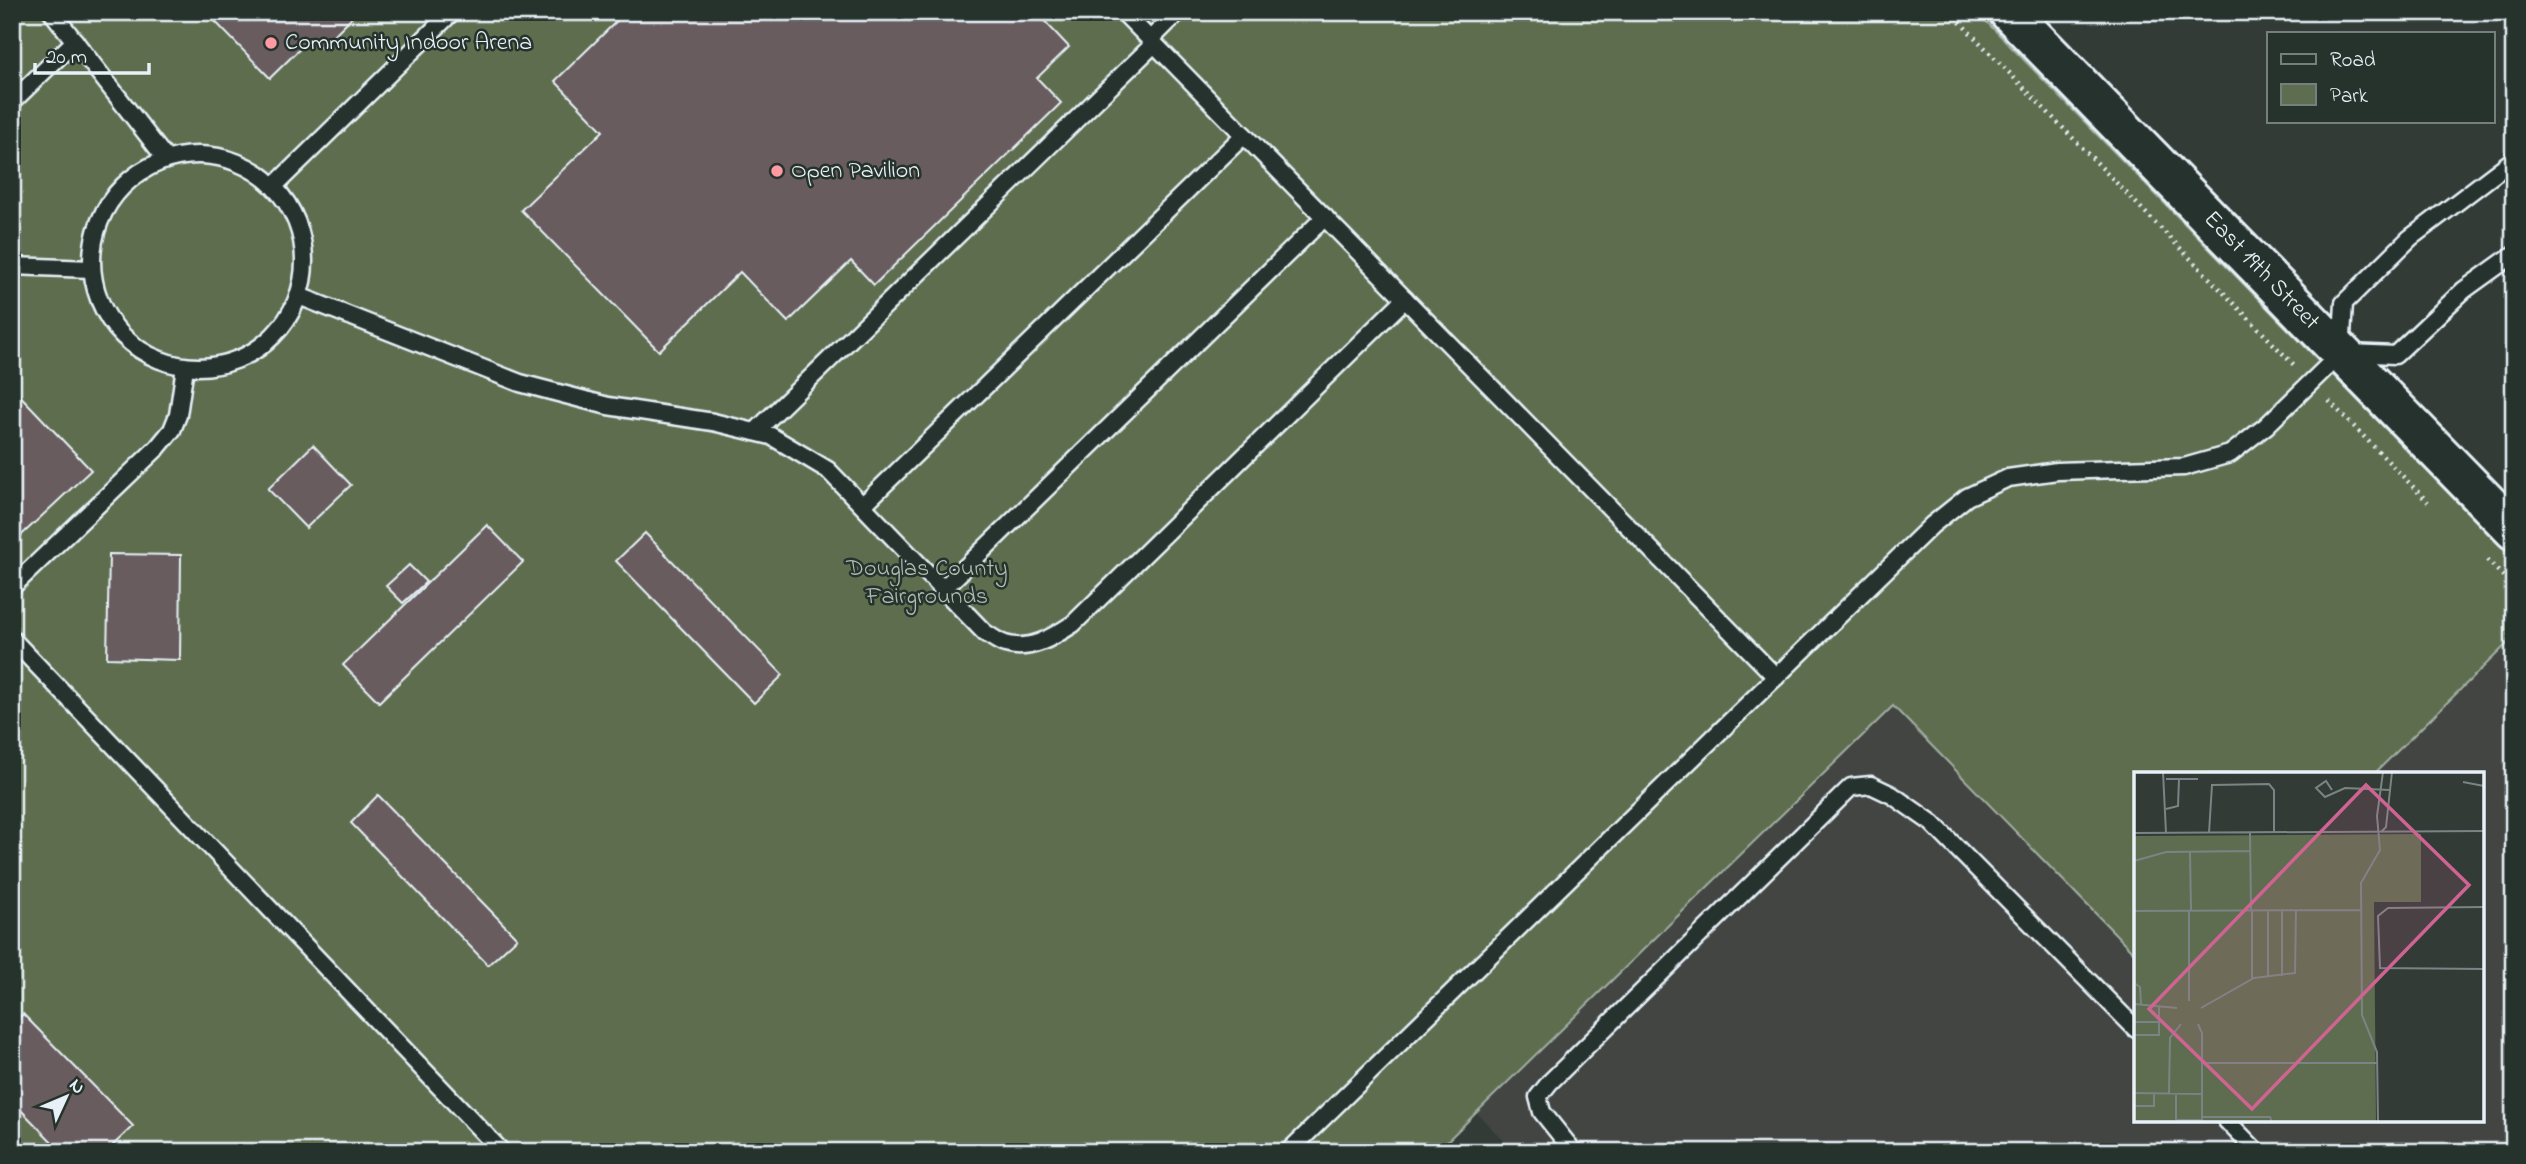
<svg xmlns="http://www.w3.org/2000/svg" width="2526" height="1164" font-family="'Indie Flower',sans-serif">
<rect width="100%" height="100%" fill="#333b37"/>
<filter id="ink" filterUnits="userSpaceOnUse"><feTurbulence type="fractalNoise" baseFrequency=".0143" numOctaves="2"/><feDisplacementMap in="SourceGraphic" scale="14" xChannelSelector="R" yChannelSelector="G"/><feConvolveMatrix kernelMatrix="1 2 1 2 8 2 1 2 1" color-interpolation-filters="sRGB"/></filter>
<g filter="url(#ink)">
<polygon fill="#434543" points="2514,637 2514,1152 1514,1152 1476,1112 1893,706 2136,955 2136,1120 2482,1120 2482,774 2374,774"/>
<polygon fill="#5e6d4f" stroke="#a3afa4" stroke-width="2" points="12,12 1977,12 2514,560 2514,637 2374,774 2136,774 2136,955 1893,706 1436,1152 12,1152"/>
<g fill="#675c5e" stroke="#e8f1f8" stroke-width="2">
<polygon points="206,12 357,12 321,48 311,38 270,78"/>
<polygon points="626,12 1036,12 1069,47 1037,78 1061,103 874,285 851,261 788,322 740,272 659,351 521,210 603,131 555,81"/>
<polygon points="12,387 91,470 12,544"/>
<polygon points="313,445 351,485 306,528 268,489"/>
<polygon points="487,525 523,562 379,702 343,665"/>
<polygon points="645,533 783,675 754,703 616,561"/>
<polygon points="109,554 181,555 180,660 107,658"/>
<polygon points="409,565 426,582 403,603 386,586"/>
<polygon points="378,795 517,938 488,965 351,823"/>
<polygon points="23,1014 133,1126 106,1152 62,1152 12,1101 12,1025"/>
</g>
<g fill="none" stroke-linecap="round" stroke-linejoin="round">
<defs>
<g id="lane">
<polyline points="52,12 166,159"/>
<polyline points="1123,12 1776,677"/>
<polyline points="1150,40 1178,12"/>
<polyline points="12,102 75,41"/>
<circle cx="198" cy="261" r="106"/>
<polyline points="274,186 452,12"/>
<polyline points="12,266 91,269"/>
<path d="M299,296L520,383L608,406L713,422L771,436L828,470L985,633C991,636 998,642 1005,644C1030,652 1053,637 1073,624L1405,299"/>
<polyline points="2350,353 2395,355 2464,290 2514,254"/>
<polyline points="755,432 1154,44"/>
<polyline points="863,505 1244,135"/>
<polyline points="12,587 158,447 172,430 178,415 185,367"/>
<polyline points="943,589 1325,217"/>
<polyline points="12,639 502,1152"/>
<polyline points="2226,1120 2257,1152"/>
<polyline points="1288,1152 1932,525 1967,497 2008,478 2057,471 2184,467 2230,454 2266,426 2341,353 2344,303 2410,238 2514,159"/>
<polyline points="1574,1152 1542,1112 1538,1097 1550,1082 1851,787 1871,785 1892,795 1932,823 2136,1029"/>
</g>
<polyline id="secondary" points="2009,12 2514,530"/>
</defs>
<use href="#lane" stroke="#e8f1f8" stroke-width="21"/>
<use href="#secondary" stroke="#e8f1f8" stroke-width="44"/>
<g stroke="#e8f1f8" stroke-width="4.5" stroke-dasharray="2 5" stroke-linecap="butt">
<polyline points="1950,12 2294,365"/>
<polyline points="2329,401 2428,502"/>
<polyline points="2487,560 2514,587"/>
</g>
<use href="#lane" stroke="#26332d" stroke-width="16"/>
<use href="#secondary" stroke="#26332d" stroke-width="38"/>
</g>
</g>
<g fill="#ff9aa2" stroke="#26332d" stroke-width="2.5">
<circle cx="271" cy="43" r="7"/>
<circle cx="777" cy="171" r="7"/>
</g>
<g text-anchor="middle" dominant-baseline="central" stroke-width="5" stroke-linejoin="round" paint-order="stroke">
<g font-size="24" fill="#e8f1f8" stroke="#26332d" text-anchor="start">
<text x="285" y="43">Community Indoor Arena</text>
<text x="791" y="171">Open Pavilion</text>
</g>
<g font-size="24" fill="#e8f1f8" stroke="#26332d">
<text transform="translate(2261 271) rotate(46)">East 19th Street</text>
</g>
<g font-size="24" fill="#b1bcb4" stroke="#26332d">
<text x="927" y="569">Douglas County<tspan x="927" dy="28">Fairgrounds</tspan></text>
</g>
</g>
<g transform="translate(2134 772)">
<rect width="350" height="350" fill="#333b37"/>
<path d="M287,62V130H240L242,350H0V64Z" fill="#5e6d4f"/>
<path fill="none" stroke="#7b8484" stroke-width="2" d="M29,0L32,61M32,7H64M329,10L350,14M198,18L192,9L182,16L191,25L211,16L256,18M32,37L44,34L45,7M116,60L117,139M247,60L252,55L258,0M0,61L350,59M75,61L78,13L135,12L140,18V60M56,80L57,139M0,89L32,80L116,79M350,135L254,136L244,144L246,196L350,197M134,138V204M148,138V204M0,139L227,138M55,139V229M118,139V207M0,211L6,215L7,232M0,232L43,236M67,236L120,206L161,201L162,138M0,250H25M64,252L68,261V350M0,263H25V234M68,291H244M0,321L68,322M35,321L36,266L47,252M42,322V348H68M0,334H20V321M68,345H136L138,350M244,350L243,280L228,243L227,111L246,78L243,44L249,0"/>
<path fill="#cf6492" fill-opacity="0.15" stroke="#cf6492" stroke-width="3.5" d="M232,13L335,113L118,337L15,237Z"/>
<rect width="350" height="350" fill="none" stroke="#e8f1f8" stroke-width="3.5"/>
</g>
<rect width="2526" height="1164" fill="none" stroke="#26332d" stroke-width="42"/>
<rect x="21" y="21" width="2484" height="1122" fill="none" stroke="#e8f1f8" stroke-width="2.5" filter="url(#ink)"/>
<rect x="2267" y="32" width="228" height="91" fill="#26332d" stroke="#747f7e" stroke-width="2"/>
<rect x="2281" y="54" width="35" height="10" fill="#26332d" stroke="#747f7e" stroke-width="2"/>
<text x="2330" y="66" font-size="21" fill="#e8f1f8">Road</text>
<rect x="2281" y="84" width="35" height="21" fill="#5e6d4f" stroke="#747f7e" stroke-width="2"/>
<text x="2330" y="102" font-size="21" fill="#e8f1f8">Park</text>
<g transform="translate(66 1097) rotate(46)" stroke="#26332d" stroke-width="5" paint-order="stroke">
<path d="M0-5L12 26L0 18L-12 26Z" fill="#e8f1f8"/>
<text y="-10" font-size="19" font-weight="bold" text-anchor="middle" fill="#e8f1f8">N</text>
</g>
<path d="M35 63v10h114v-10" fill="none" stroke="#e8f1f8" stroke-width="3.5"/>
<text x="46" y="63" font-size="21" fill="#e8f1f8" stroke="#26332d" stroke-width="5" paint-order="stroke">20 m</text>
</svg>
